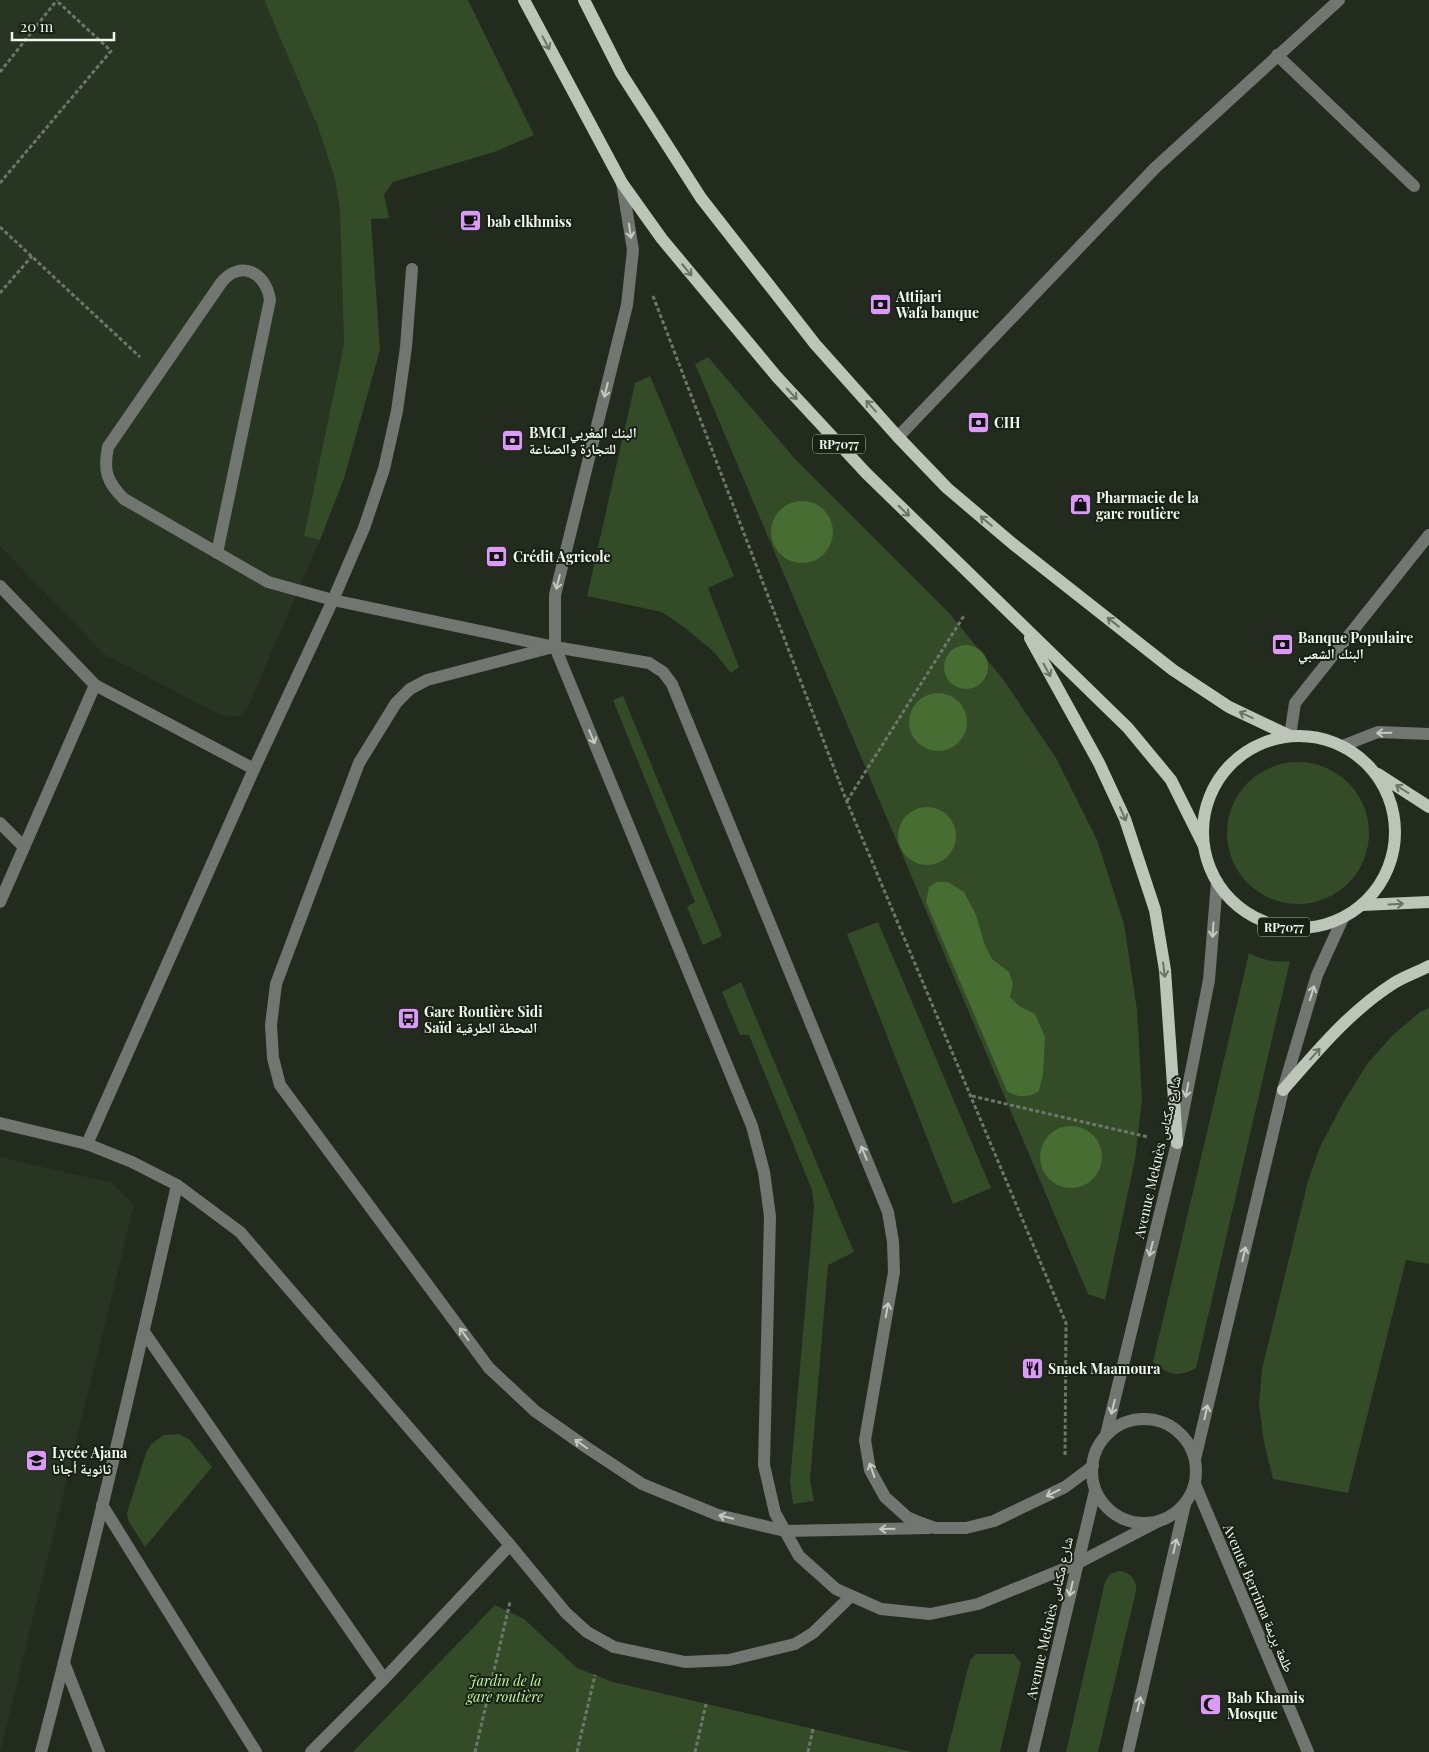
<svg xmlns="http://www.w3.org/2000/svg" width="1429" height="1752" font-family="'Playfair Display','Noto Naskh Arabic',serif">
<rect width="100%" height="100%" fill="#232b1f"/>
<g fill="#293523">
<polygon points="0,0 264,0 318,127 335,179 340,211 344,344 304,536 320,540 248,707 239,716 226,717 220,715 104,654 0,546"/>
<polygon points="0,1157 112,1183 134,1205 0,1752"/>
</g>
<g fill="#344b27">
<polygon points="264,0 468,0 534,135 494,152 393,182 384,195 389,218 371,219 380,350 344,478 320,540 304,536 344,344 340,211 335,179 318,127"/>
<polygon points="708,357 796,460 950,614 1005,682 1056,758 1097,840 1124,924 1137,1010 1142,1099 1135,1159 1105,1300 1088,1294 695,364"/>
<polygon points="650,376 734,576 708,588 739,667 731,673 714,652 684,627 662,612 587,596 635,383"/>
<polygon points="623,696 722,936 703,945 687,907 695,902 613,700"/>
<circle cx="1298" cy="833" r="71"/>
<polygon points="878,922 991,1188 953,1204 847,934"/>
<path d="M1249,953C1263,960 1274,963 1290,961L1196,1368C1177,1378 1170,1375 1153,1362Z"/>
<polygon points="741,982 854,1252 828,1265 810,1480 814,1501 793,1504 790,1482 814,1207 812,1190 749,1035 740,1035 722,992"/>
<polygon points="1429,1008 1429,1264 1406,1260 1348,1493 1273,1479 1264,1442 1259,1404 1262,1369 1308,1181 1320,1147 1343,1103 1367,1064 1392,1036 1420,1012"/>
<polygon points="179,1434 190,1440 212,1467 145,1547 128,1520 127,1513 146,1453 151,1444 164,1435"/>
<path d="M1120,1571C1131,1573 1137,1580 1136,1591L1098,1752H1066L1105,1582L1110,1574Z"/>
<polygon points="495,1605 524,1619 577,1668 613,1682 912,1752 353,1752"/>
<polygon points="976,1654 1014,1654 1021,1663 1000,1752 947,1752 970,1660"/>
</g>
<g fill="#476d32">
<circle cx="802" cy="532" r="31"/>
<circle cx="966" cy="667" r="22"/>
<circle cx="938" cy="722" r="29"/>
<circle cx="927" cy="836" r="29"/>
<path d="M937,882H948L964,892L976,915L984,943L992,959L1009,972L1013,984L1010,997L1019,1006L1035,1014L1045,1037L1043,1074L1039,1091C1028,1098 1018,1098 1007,1091L926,902L929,887Z"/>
<circle cx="1071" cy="1157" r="31"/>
</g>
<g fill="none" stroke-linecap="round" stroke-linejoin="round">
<g stroke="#6e766b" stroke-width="3" stroke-dasharray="4 2.5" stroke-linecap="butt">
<polyline points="0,72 57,0"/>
<polyline points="0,183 111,51 57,1"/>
<polyline points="0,227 140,357"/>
<polyline points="0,293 32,256"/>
<polyline points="653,296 847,802 1066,1323 1065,1457"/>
<polyline points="847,801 965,614"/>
<polyline points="972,1096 1148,1137"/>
<polyline points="475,1752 510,1602"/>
<polyline points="577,1752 595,1675"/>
<polyline points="695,1752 706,1704"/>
<polyline points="808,1752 813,1729"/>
</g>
<g stroke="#727670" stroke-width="12">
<polyline points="1277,55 1414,186"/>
<polyline points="622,183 633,250 627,305 555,595 555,647 752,1126 764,1172 770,1216 764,1465 775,1513 799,1556 836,1589 881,1609 930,1614 978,1604 1078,1563 1157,1522"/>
<polyline points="898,437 1155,168 1339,0"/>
<path d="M217,553L270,300C266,272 240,259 221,283L108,447C103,471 107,482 124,499L268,582L333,600L555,647L649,663L663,672L672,684L888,1212L893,1242L894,1272L865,1440L870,1470L885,1497L907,1517L921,1523L935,1528H966L994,1521L1065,1487L1093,1466"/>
<polyline points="0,586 95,685 254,769"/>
<polyline points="553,647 427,680 410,689 396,703 359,763 276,984 271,1025 273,1058 280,1085 489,1368 535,1411 586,1447 642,1484 718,1515 785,1531 929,1528"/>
<polyline points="1290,736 1295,703 1429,535"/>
<polyline points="1342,746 1378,732 1429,734"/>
<polyline points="0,823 24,847"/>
<polyline points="0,902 95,685"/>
<polyline points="0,1123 87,1144 132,1162 177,1185 240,1232 510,1545 566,1613 587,1632 614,1647 685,1662 729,1660 795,1644 813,1633 851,1596"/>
<polyline points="87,1144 254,769 333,600 364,528 384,469 397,411 406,347 412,269"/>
<polyline points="144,1332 384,1679"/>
<circle cx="1144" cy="1471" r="52"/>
<polyline points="1106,1435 1177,1143 1209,980 1217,882"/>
<polyline points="1195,1459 1283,1090 1317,975 1343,918"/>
<polyline points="1195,1484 1308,1752"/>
<polyline points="102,1505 256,1752"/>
<polyline points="64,1663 99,1752"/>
<path d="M41,1752C90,1564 134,1375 177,1185"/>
<polyline points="311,1752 384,1679 510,1545"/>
<polyline points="1033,1752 1095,1491"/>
<polyline points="1128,1752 1185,1504"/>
</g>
<g stroke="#bcc5b8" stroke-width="12">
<polyline points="524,0 622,183 662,239 777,377 866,473 1128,728 1171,780 1204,846"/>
<polyline points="584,0 621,73 701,198 815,344 898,437 947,488 1013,544 1173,670 1229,707 1290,736"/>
<polyline points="1030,638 1099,763 1125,819 1155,910 1165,970 1177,1143"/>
<circle cx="1299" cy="832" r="96"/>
<polyline points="1378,774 1429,807"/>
<polyline points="1362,905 1429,902"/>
<path d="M1283,1090C1317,1051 1350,1011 1394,983C1405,976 1418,972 1429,966"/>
</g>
</g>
<defs><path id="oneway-shaft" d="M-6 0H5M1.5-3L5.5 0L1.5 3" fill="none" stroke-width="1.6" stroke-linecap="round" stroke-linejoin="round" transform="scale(1.25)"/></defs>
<g stroke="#6a7366">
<use href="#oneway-shaft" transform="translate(546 43) rotate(62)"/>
<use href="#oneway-shaft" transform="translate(687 270) rotate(50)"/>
<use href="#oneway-shaft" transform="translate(792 394) rotate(47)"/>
<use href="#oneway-shaft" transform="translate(871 406) rotate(-132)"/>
<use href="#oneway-shaft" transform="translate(904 511) rotate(44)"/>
<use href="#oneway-shaft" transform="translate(986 521) rotate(-140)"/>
<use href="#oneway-shaft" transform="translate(1113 622) rotate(-142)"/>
<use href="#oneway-shaft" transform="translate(1047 670) rotate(61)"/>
<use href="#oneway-shaft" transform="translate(1246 715) rotate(-155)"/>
<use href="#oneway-shaft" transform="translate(1402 789) rotate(-148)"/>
<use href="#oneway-shaft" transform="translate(1123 814) rotate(66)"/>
<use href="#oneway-shaft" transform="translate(1396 904) rotate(-3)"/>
<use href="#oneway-shaft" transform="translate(1164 970) rotate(83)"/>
<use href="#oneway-shaft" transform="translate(1315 1054) rotate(-48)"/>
</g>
<g stroke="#c5cac3">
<use href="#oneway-shaft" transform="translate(630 231) rotate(81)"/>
<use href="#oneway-shaft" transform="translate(606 390) rotate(104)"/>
<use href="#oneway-shaft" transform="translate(558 582) rotate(104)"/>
<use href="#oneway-shaft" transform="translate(1384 733) rotate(179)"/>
<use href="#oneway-shaft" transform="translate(592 737) rotate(68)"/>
<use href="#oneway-shaft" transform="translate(1213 930) rotate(94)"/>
<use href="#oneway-shaft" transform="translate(1312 993) rotate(-73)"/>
<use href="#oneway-shaft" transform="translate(1187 1090) rotate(101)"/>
<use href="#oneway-shaft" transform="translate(864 1153) rotate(-112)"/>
<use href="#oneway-shaft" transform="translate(1151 1249) rotate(104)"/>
<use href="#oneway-shaft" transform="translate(1244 1254) rotate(-77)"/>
<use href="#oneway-shaft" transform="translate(887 1310) rotate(-80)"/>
<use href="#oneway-shaft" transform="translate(464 1334) rotate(-126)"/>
<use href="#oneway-shaft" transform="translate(1113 1407) rotate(104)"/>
<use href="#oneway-shaft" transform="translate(1206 1412) rotate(-77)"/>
<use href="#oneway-shaft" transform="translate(581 1444) rotate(-145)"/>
<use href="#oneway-shaft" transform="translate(872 1470) rotate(-109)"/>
<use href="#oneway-shaft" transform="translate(1053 1493) rotate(154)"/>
<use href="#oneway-shaft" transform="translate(726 1517) rotate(-166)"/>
<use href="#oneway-shaft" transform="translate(887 1529) rotate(179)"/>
<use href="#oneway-shaft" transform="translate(1175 1546) rotate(-77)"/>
<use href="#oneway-shaft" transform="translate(1071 1589) rotate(103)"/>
<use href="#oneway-shaft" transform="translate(1139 1704) rotate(-77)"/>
</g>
<defs>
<symbol id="cafe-square" viewBox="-11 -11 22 22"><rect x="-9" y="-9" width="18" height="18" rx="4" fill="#da9af6" stroke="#192115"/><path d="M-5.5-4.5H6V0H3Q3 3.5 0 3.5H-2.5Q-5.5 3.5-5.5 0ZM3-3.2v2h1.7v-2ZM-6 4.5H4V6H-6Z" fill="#111"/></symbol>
<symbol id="bank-square" viewBox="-11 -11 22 22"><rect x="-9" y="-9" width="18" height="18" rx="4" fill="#da9af6" stroke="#192115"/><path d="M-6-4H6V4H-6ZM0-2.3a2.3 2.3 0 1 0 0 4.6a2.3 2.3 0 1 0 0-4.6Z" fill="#111"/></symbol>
<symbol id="shop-square" viewBox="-11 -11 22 22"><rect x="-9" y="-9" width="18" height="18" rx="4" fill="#da9af6" stroke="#192115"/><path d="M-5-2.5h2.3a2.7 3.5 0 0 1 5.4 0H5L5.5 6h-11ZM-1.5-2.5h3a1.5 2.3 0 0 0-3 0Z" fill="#111"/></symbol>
<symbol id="bus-square" viewBox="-11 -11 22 22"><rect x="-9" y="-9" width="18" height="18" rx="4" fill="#da9af6" stroke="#192115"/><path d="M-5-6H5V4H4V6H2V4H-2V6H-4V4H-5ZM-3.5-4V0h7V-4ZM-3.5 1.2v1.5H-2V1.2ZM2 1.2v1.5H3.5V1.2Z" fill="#111"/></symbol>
<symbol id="restaurant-square" viewBox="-11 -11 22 22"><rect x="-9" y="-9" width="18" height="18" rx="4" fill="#da9af6" stroke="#192115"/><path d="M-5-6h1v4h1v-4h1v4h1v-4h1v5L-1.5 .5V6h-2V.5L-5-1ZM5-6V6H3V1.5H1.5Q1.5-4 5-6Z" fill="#111"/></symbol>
<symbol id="university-square" viewBox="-11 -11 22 22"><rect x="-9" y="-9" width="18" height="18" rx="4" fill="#da9af6" stroke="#192115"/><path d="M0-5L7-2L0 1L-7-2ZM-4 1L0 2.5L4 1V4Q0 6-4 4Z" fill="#111"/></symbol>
<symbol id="mosque-square" viewBox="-11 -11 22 22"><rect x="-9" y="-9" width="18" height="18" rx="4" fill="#da9af6" stroke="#192115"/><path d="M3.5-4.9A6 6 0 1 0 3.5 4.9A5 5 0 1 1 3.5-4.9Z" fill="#111"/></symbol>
</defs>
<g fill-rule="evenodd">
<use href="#cafe-square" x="458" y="208" width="25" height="25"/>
<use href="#bank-square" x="868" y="292" width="25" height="25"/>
<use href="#bank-square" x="966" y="410" width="25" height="25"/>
<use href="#bank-square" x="500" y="428" width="25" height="25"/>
<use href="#shop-square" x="1068" y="492" width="25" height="25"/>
<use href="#bank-square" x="484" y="544" width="25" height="25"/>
<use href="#bank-square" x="1270" y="632" width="25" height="25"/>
<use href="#bus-square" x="396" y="1006" width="25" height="25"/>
<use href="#restaurant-square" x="1020" y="1356" width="25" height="25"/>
<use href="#university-square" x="24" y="1448" width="25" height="25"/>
<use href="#mosque-square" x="1198" y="1692" width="25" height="25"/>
</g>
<g text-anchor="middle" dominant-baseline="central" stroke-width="4" stroke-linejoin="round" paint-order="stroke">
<g fill="#192115" stroke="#b0b7ae" stroke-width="1">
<rect x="813" y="434.5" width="52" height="19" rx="4"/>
<rect x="1258" y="917.5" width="52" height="19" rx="4"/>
</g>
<g font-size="12" font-weight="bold" fill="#f1f7ef">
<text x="839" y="444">RP7077</text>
<text x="1284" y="927">RP7077</text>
</g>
<g font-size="14" font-weight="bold" fill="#f1f7ef" stroke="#192115" text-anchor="start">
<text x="487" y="221">bab elkhmiss</text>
<text x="896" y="296">Attijari<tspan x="896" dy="16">Wafa banque</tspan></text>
<text x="994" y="422">CIH</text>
<text x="529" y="432">BMCI البنك المغربي<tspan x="529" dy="16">للتجارة والصناعة</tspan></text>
<text x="1096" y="497">Pharmacie de la<tspan x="1096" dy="16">gare routière</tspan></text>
<text x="513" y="556">Crédit Agricole</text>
<text x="1298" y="637">Banque Populaire<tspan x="1298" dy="16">البنك الشعبي</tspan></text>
<text x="424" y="1011">Gare Routière Sidi<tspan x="424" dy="16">Saïd المحطة الطرقية</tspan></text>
<text x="1048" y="1368">Snack Maamoura</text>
<text x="52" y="1452">Lycée Ajana<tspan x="52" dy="16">ثانوية أجانا</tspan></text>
<text x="1227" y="1697">Bab Khamis<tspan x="1227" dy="16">Mosque</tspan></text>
</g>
<g font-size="14" fill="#f1f7ef" stroke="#192115">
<text transform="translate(1157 1157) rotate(-77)">Avenue Meknès شارع مكناس</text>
<text transform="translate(1259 1598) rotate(67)">Avenue Berrima طلعة بريمة</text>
<text transform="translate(1049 1618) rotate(-77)">Avenue Meknès شارع مكناس</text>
</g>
<g font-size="14" font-style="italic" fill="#bef7a0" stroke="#192115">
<text x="505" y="1680">Jardin de la<tspan x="505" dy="16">gare routière</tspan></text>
</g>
</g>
<path d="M12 32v8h102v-8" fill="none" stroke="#f1f7ef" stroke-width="2.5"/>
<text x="20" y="32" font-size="15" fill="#f1f7ef" stroke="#192115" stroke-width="4" paint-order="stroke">20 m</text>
</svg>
